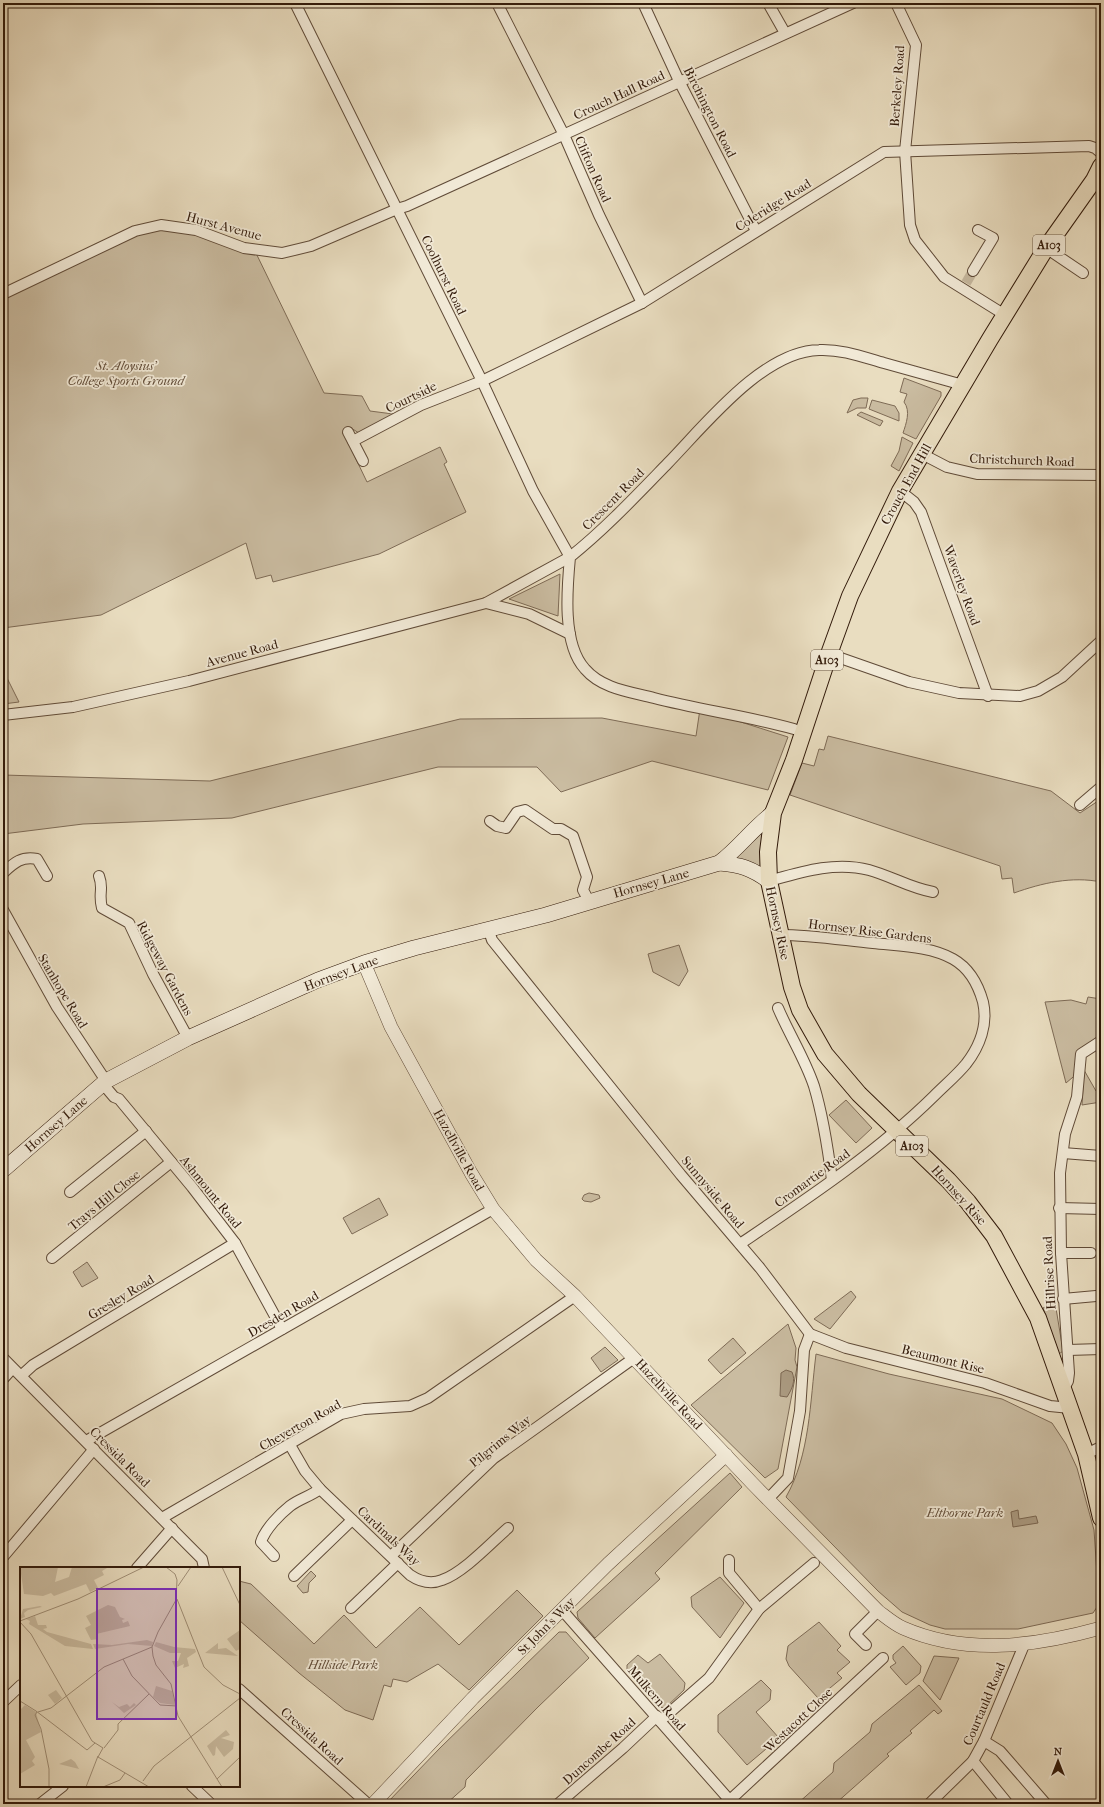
<svg xmlns="http://www.w3.org/2000/svg" width="1104" height="1807" font-family="'IM FELL French Canon',serif">
<rect width="100%" height="100%" fill="#e9ddc0"/>
<filter id="stains"><feTurbulence type="fractalNoise" baseFrequency=".005" numOctaves="4"/><feColorMatrix values="0 0 0 0 .2 0 0 0 0 .09 0 0 0 0 .02 0 0 0 .5 -.17"/></filter>
<radialGradient id="worn" r=".72"><stop offset=".6" stop-color="#630" stop-opacity="0"/><stop offset="1" stop-color="#630" stop-opacity=".3"/></radialGradient>
<g fill="#cabca1" stroke="#7e6b56">
<polygon points="161,225 254,249 324,393 362,396 370,411 393,414 382,423 359,433 351,428 343,432 367,482 440,447 447,462 444,464 466,512 379,554 273,582 271,575 256,579 246,543 101,615 3,628 3,294"/>
<path d="M904,378L941,392V396L916,439L903,433C906,424 911,411 904,402L907,394L900,392Z"/>
<polygon points="861,398 868,398 866,408 857,408 847,413 853,400"/>
<polygon points="872,400 895,406 899,413 899,421 869,409"/>
<polygon points="861,412 883,421 880,426 857,415"/>
<polygon points="902,437 913,443 899,471 891,466 899,451"/>
<polygon points="560,574 558,616 509,599"/>
<polygon points="3,670 19,702 3,704"/>
<polygon points="700,709 788,737 768,790 652,761 561,792 537,767 438,767 232,818 83,824 3,834 3,775 210,781 460,719 602,718 696,736"/>
<path d="M828,736L1051,791L1080,813L1101,799V882C1072,876 1042,883 1014,893L1012,878L1002,879L1000,866L790,795L802,763L814,766L819,749L824,750Z"/>
<polygon points="770,831 769,881 738,864 735,851 759,833"/>
<polygon points="679,945 688,971 679,986 653,972 648,954"/>
<polygon points="1088,997 1101,999 1101,1038 1079,1051 1079,1072 1066,1083 1045,1002 1071,1000 1086,1004"/>
<polygon points="1084,1070 1096,1091 1101,1086 1101,1102 1082,1105"/>
<polygon points="846,1100 872,1128 856,1143 829,1115"/>
<polygon points="589,1193 599,1195 600,1198 591,1202 584,1201 582,1199 584,1195"/>
<polygon points="379,1198 388,1215 352,1234 343,1218"/>
<polygon points="87,1262 98,1278 82,1287 73,1272"/>
<polygon points="851,1291 856,1297 830,1329 814,1319"/>
<polygon points="1055,1302 1063,1351 1059,1354 1043,1308"/>
<polygon points="788,1324 796,1348 795,1360 797,1367 778,1469 765,1478 691,1405"/>
<polygon points="733,1338 746,1353 721,1374 708,1360"/>
<polygon points="605,1347 618,1360 601,1372 591,1358"/>
<path d="M816,1354L889,1374L1002,1399L1052,1423L1066,1444L1077,1468L1094,1530L1099,1604L1093,1613L1018,1629H945L930,1625L902,1612L878,1591L786,1497C810,1455 810,1402 816,1354Z"/>
<polygon points="730,1473 742,1487 655,1573 660,1579 595,1638 578,1618 577,1612"/>
<polygon points="311,1571 316,1576 309,1583 308,1592 303,1593 297,1586"/>
<polygon points="720,1577 744,1603 720,1638 692,1607 691,1597"/>
<polygon points="239,1581 251,1584 314,1644 344,1615 376,1648 420,1607 459,1645 517,1590 543,1616 469,1690 438,1664 407,1682 393,1679 391,1687 384,1685 373,1720 345,1710 299,1673 239,1620"/>
<polygon points="819,1622 841,1646 837,1650 850,1662 837,1673 842,1678 818,1698 789,1666 786,1659 788,1646"/>
<polygon points="559,1632 566,1632 589,1658 538,1707 466,1780 465,1787 446,1804 386,1804 440,1748"/>
<polygon points="903,1646 921,1666 920,1673 906,1685 890,1667 896,1663 893,1659 893,1655"/>
<polygon points="660,1654 685,1683 684,1690 665,1708 659,1707 627,1671 627,1665 638,1655 648,1663"/>
<polygon points="934,1656 959,1658 940,1700 923,1681"/>
<polygon points="761,1680 771,1690 770,1700 756,1712 779,1738 747,1765 718,1732 718,1715"/>
<polygon points="919,1685 942,1711 938,1714 934,1710 910,1731 912,1733 887,1754 889,1756 835,1804 797,1804 833,1772 834,1763 870,1732 872,1724"/>
</g>
<g fill="#ab9b82" stroke="#7b6752">
<path d="M786,1370L792,1372C796,1381 792,1389 787,1397L780,1396L781,1373Z"/>
<polygon points="1018,1510 1019,1519 1036,1516 1038,1523 1013,1527 1011,1512"/>
</g>
<g fill="none" stroke-linecap="round" stroke-linejoin="round">
<polyline stroke="#c4b69c" stroke-width="10" stroke-dasharray="10 5" stroke-linecap="butt" points="966,283 973,271"/>
<defs>
<g id="minor">
<polyline points="497,3 564,135 599,215 642,303"/>
<polyline points="643,3 679,81 756,231"/>
<polyline points="768,3 785,33"/>
<polyline points="896,3 916,45 905,151 910,225 915,240 944,277 1005,315"/>
<polyline points="1046,248 1083,273"/>
<polyline points="973,271 993,238 978,230"/>
<polyline points="3,294 135,231 161,225 196,230 244,248 282,253 311,246 397,209 407,206 853,3"/>
<polyline points="348,432 363,461"/>
<polyline points="353,441 421,405 482,381 642,303 884,152 1089,146 1095,148 1101,153"/>
<polyline points="922,454 947,467 977,474 1101,475"/>
<polyline points="900,491 914,502 921,512 988,696"/>
<polyline points="486,603 529,614 570,634"/>
<polyline points="829,654 909,682 959,693 1020,696 1038,691 1062,677 1101,641"/>
<polyline points="3,715 73,707 189,681 486,603 570,557 533,491 482,381 295,3"/>
<path d="M794,729C748,716 700,710 654,698C631,692 602,689 585,669C562,644 567,589 570,557C605,529 636,496 668,463C705,425 763,351 819,350C842,349 863,357 884,363C910,370 937,378 963,385"/>
<polyline points="1080,805 1101,787"/>
<polyline points="490,821 497,826 506,828 517,812 525,810 553,829 561,829 573,836 587,877 583,890 589,901"/>
<path d="M3,873C14,863 21,856 37,859L47,876"/>
<path d="M99,876C104,889 98,893 102,908L129,923L153,974L188,1038"/>
<path d="M769,881C801,872 835,861 869,870C891,876 910,888 933,892"/>
<polyline points="3,910 57,1007 106,1081"/>
<polyline points="488,928 492,940 681,1175 760,1268 810,1334 846,1348 985,1383 1050,1406 1070,1408"/>
<path d="M778,1008C789,1034 805,1059 814,1086C823,1116 828,1149 832,1180"/>
<polyline points="103,1084 114,1097 119,1099 192,1187 235,1243 282,1329"/>
<polyline points="1063,1153 1101,1156"/>
<polyline points="70,1192 146,1131"/>
<polyline points="1059,1208 1101,1209"/>
<path d="M740,1244C808,1198 876,1153 934,1096C945,1085 957,1075 966,1064C980,1046 988,1024 983,1002C978,984 969,968 953,959C930,946 899,946 873,943C842,940 811,935 780,935"/>
<polyline points="1061,1253 1091,1253"/>
<polyline points="52,1258 171,1162"/>
<polyline points="1063,1299 1096,1296"/>
<polyline points="1068,1350 1101,1349"/>
<polyline points="3,1358 188,1545 202,1559 204,1568"/>
<polyline points="22,1375 33,1365 235,1243"/>
<polyline points="3,1379 12,1369"/>
<polyline points="1063,1390 1068,1381 1069,1373 1061,1253 1060,1173 1065,1134 1077,1097 1081,1054 1101,1041"/>
<polyline points="86,1441 493,1209"/>
<path d="M290,1445L305,1471L320,1489L410,1575C419,1581 430,1585 442,1580C463,1573 491,1543 508,1528"/>
<polyline points="1086,1454 1101,1447"/>
<polyline points="768,1499 788,1478 800,1411 804,1350 810,1334"/>
<polyline points="162,1518 341,1414 364,1409 410,1406 428,1398 575,1296"/>
<path d="M274,1556L261,1542C265,1529 280,1514 290,1506C299,1499 311,1496 320,1489"/>
<polyline points="391,1556 494,1458 634,1358"/>
<polyline points="3,1557 94,1449"/>
<polyline points="729,1560 729,1573 759,1609"/>
<polyline points="137,1568 172,1528"/>
<polyline points="294,1576 352,1520"/>
<polyline points="351,1608 398,1563"/>
<polyline points="562,1610 733,1804"/>
<polyline points="866,1645 855,1634 878,1611"/>
<polyline points="239,1689 368,1804"/>
<polyline points="3,1702 21,1685"/>
<polyline points="660,1721 709,1678 759,1609 814,1563"/>
<polyline points="984,1741 1000,1751 1046,1804"/>
<polyline points="973,1761 1008,1804"/>
<polyline points="192,1786 211,1804"/>
<polyline points="730,1800 883,1658"/>
<polyline points="40,1804 63,1786"/>
<polyline points="558,1804 623,1748 657,1716"/>
<polyline points="929,1804 973,1761 984,1741 1024,1645"/>
</g>
<g id="tertiary">
<path d="M364,963L391,1027L471,1173L493,1209L536,1260L575,1296L753,1484L878,1611C886,1617 894,1624 903,1628C967,1656 1036,1646 1101,1628"/>
<polyline points="373,1804 473,1698 608,1564 726,1455"/>
</g>
<g id="secondary">
<path d="M719,863C741,865 751,868 769,881"/>
<path d="M3,1170L106,1081L188,1038L318,980L364,963L414,948L546,915L719,863C739,848 753,828 773,813"/>
</g>
<polyline id="primary" points="1101,166 1094,180 1046,248 990,339 900,491 850,596 829,654 794,760 773,813 768,852 769,881 792,987 800,1010 825,1054 859,1094 948,1180 968,1202 994,1236 1038,1318 1086,1454 1101,1518"/>
</defs>
<use href="#minor" stroke="#604b38" stroke-width="12"/>
<use href="#tertiary" stroke="#604b38" stroke-width="14"/>
<use href="#secondary" stroke="#321a0a" stroke-width="16"/>
<use href="#primary" stroke="#321a0a" stroke-width="18"/>
<use href="#minor" stroke="#f1e9d6" stroke-width="10"/>
<use href="#tertiary" stroke="#f1e9d6" stroke-width="13"/>
<use href="#secondary" stroke="#f1e9d6" stroke-width="15"/>
<use href="#primary" stroke="#e9ddc0" stroke-width="16"/>
</g>
<g text-anchor="middle" dominant-baseline="central" stroke-width="3.5" stroke-linejoin="round" paint-order="stroke">
<g fill="#f1e9d6" stroke="#6b5847" stroke-width="1">
<rect x="1033" y="235" width="32" height="20" rx="3"/>
<rect x="811" y="650" width="32" height="20" rx="3"/>
<rect x="896" y="1136" width="32" height="20" rx="3"/>
</g>
<g font-size="12" font-weight="bold" fill="#321a0a">
<text x="1049" y="245">A103</text>
<text x="827" y="660">A103</text>
<text x="912" y="1146">A103</text>
</g>
<g font-size="13" fill="#321a0a" stroke="#f1e9d6">
<text transform="translate(897 86) rotate(-86)">Berkeley Road</text>
<text transform="translate(619 95) rotate(-25)">Crouch Hall Road</text>
<text transform="translate(710 112) rotate(63)">Birchington Road</text>
<text transform="translate(593 169) rotate(66)">Clifton Road</text>
<text transform="translate(773 205) rotate(-32)">Coleridge Road</text>
<text transform="translate(224 226) rotate(15)">Hurst Avenue</text>
<text transform="translate(444 275) rotate(64)">Coolhurst Road</text>
<text transform="translate(411 397) rotate(-26)">Courtside</text>
<text transform="translate(1022 460) rotate(2)">Christchurch Road</text>
<text transform="translate(906 484) rotate(-61)">Crouch End Hill</text>
<text transform="translate(613 499) rotate(-45)">Crescent Road</text>
<text transform="translate(962 585) rotate(70)">Waverley Road</text>
<text transform="translate(242 653) rotate(-15)">Avenue Road</text>
<text transform="translate(651 883) rotate(-16)">Hornsey Lane</text>
<text transform="translate(778 923) rotate(78)">Hornsey Rise</text>
<text transform="translate(870 931) rotate(7)">Hornsey Rise Gardens</text>
<text transform="translate(165 968) rotate(62)">Ridgeway Gardens</text>
<text transform="translate(341 973) rotate(-21)">Hornsey Lane</text>
<text transform="translate(63 991) rotate(59)">Stanhope Road</text>
<text transform="translate(56 1124) rotate(-41)">Hornsey Lane</text>
<text transform="translate(459 1150) rotate(61)">Hazellville Road</text>
<text transform="translate(812 1178) rotate(-36)">Cromartie Road</text>
<text transform="translate(211 1192) rotate(51)">Ashmount Road</text>
<text transform="translate(713 1192) rotate(50)">Sunnyside Road</text>
<text transform="translate(959 1195) rotate(48)">Hornsey Rise</text>
<text transform="translate(104 1200) rotate(-39)">Trays Hill Close</text>
<text transform="translate(1049 1273) rotate(-93)">Hillrise Road</text>
<text transform="translate(121 1297) rotate(-31)">Gresley Road</text>
<text transform="translate(283 1314) rotate(-30)">Dresden Road</text>
<text transform="translate(943 1359) rotate(14)">Beaumont Rise</text>
<text transform="translate(669 1394) rotate(47)">Hazellville Road</text>
<text transform="translate(300 1425) rotate(-29)">Cheverton Road</text>
<text transform="translate(500 1441) rotate(-39)">Pilgrims Way</text>
<text transform="translate(120 1457) rotate(45)">Cressida Road</text>
<text transform="translate(389 1536) rotate(43)">Cardinals Way</text>
<text transform="translate(546 1626) rotate(-45)">St John's Way</text>
<text transform="translate(657 1698) rotate(49)">Mulkern Road</text>
<text transform="translate(984 1704) rotate(-67)">Courtauld Road</text>
<text transform="translate(798 1720) rotate(-43)">Westacott Close</text>
<text transform="translate(312 1736) rotate(42)">Cressida Road</text>
<text transform="translate(599 1751) rotate(-42)">Duncombe Road</text>
</g>
<g font-size="13" font-style="italic" fill="#604b37" stroke="#f1e9d6">
<text x="126" y="365">St. Aloysius'<tspan x="126" dy="15">College Sports Ground</tspan></text>
<text x="965" y="1512">Elthorne Park</text>
<text x="343" y="1664">Hillside Park</text>
</g>
</g>
<g transform="translate(20 1567)">
<rect width="220" height="220" fill="#e9ddc0"/>
<path d="M0,0H38L35,15L49,10L52,0L87,1L82,4L84,8L74,13L78,21L70,25L66,17L34,29L31,26L23,29L4,27ZM88,38L95,40L100,50L105,52L102,53L103,56L108,54L110,59L76,67L78,72L71,73L65,61L71,58L66,49ZM20,39L22,40L8,43L4,46L5,50L0,52L3,42ZM15,49L18,58H26L27,61L23,62L27,65L71,77L73,82L45,79L9,57L10,54L6,52ZM220,63V82L216,84L207,72ZM127,73L133,75L132,79L108,77L75,82L73,77L92,78ZM136,75L154,80L175,82L176,85L167,91L169,99L163,101L164,97L155,101L152,94H158L161,86H150L134,79ZM198,76V82L206,81L218,89L185,86ZM136,119L152,124L155,138L140,136L133,130ZM36,123L42,131L35,137L28,128ZM92,135L99,140L107,137L110,140L114,136L116,138L104,146ZM5,138L16,145L21,165L6,173L15,190L12,194L15,198L0,207V143ZM206,163L210,168L201,171L214,175L213,182L204,190L196,179L195,188L193,189L187,179ZM51,192L55,195L59,202L39,197Z" fill="#cabca1"/>
<path fill="none" stroke="#a08f77" stroke-width="1" d="M146,0L155,7L157,13M202,0L220,38M157,13L156,33L138,65L132,80L133,89L136,98L151,117L158,149L202,220M158,19L171,0M157,32L184,100L203,118L220,127M0,54L58,32L124,0M0,55L11,67L72,174L83,181L78,190L129,220M103,92L112,109L140,138L157,139M0,134L16,144M16,144L67,183L75,176M17,145L15,148L21,162L29,202V220M18,145L31,141L84,100L132,80M84,181L98,163V157L129,127M197,212L220,190M123,214L134,199L220,131M66,220L78,189M83,220L100,213L105,206"/>
<path fill="#7b2cbf" fill-opacity="0.15" stroke="#7b2cbf" stroke-width="2" d="M77,22H156V152H77Z"/>
<rect width="220" height="220" fill="none" stroke="#321a0a" stroke-width="2"/>
</g>
<rect width="1104" height="1807" fill="none" stroke="#e9ddc0" stroke-width="16"/>
<rect x="4" y="4" width="1096" height="1799" fill="none" stroke="#321a0a" stroke-width="2"/>
<rect x="8" y="8" width="1088" height="1791" fill="none" stroke="#321a0a"/>
<g transform="translate(1058 1761)" stroke="#f1e9d6" stroke-width="3" paint-order="stroke">
<path d="M0-3L7 15L0 10L-7 15Z" fill="#321a0a"/>
<text y="-6" font-size="11" font-weight="bold" text-anchor="middle" fill="#321a0a">N</text>
</g>
<rect width="100%" height="100%" filter="url(#stains)"/>
<rect width="100%" height="100%" fill="url(#worn)"/>
</svg>
